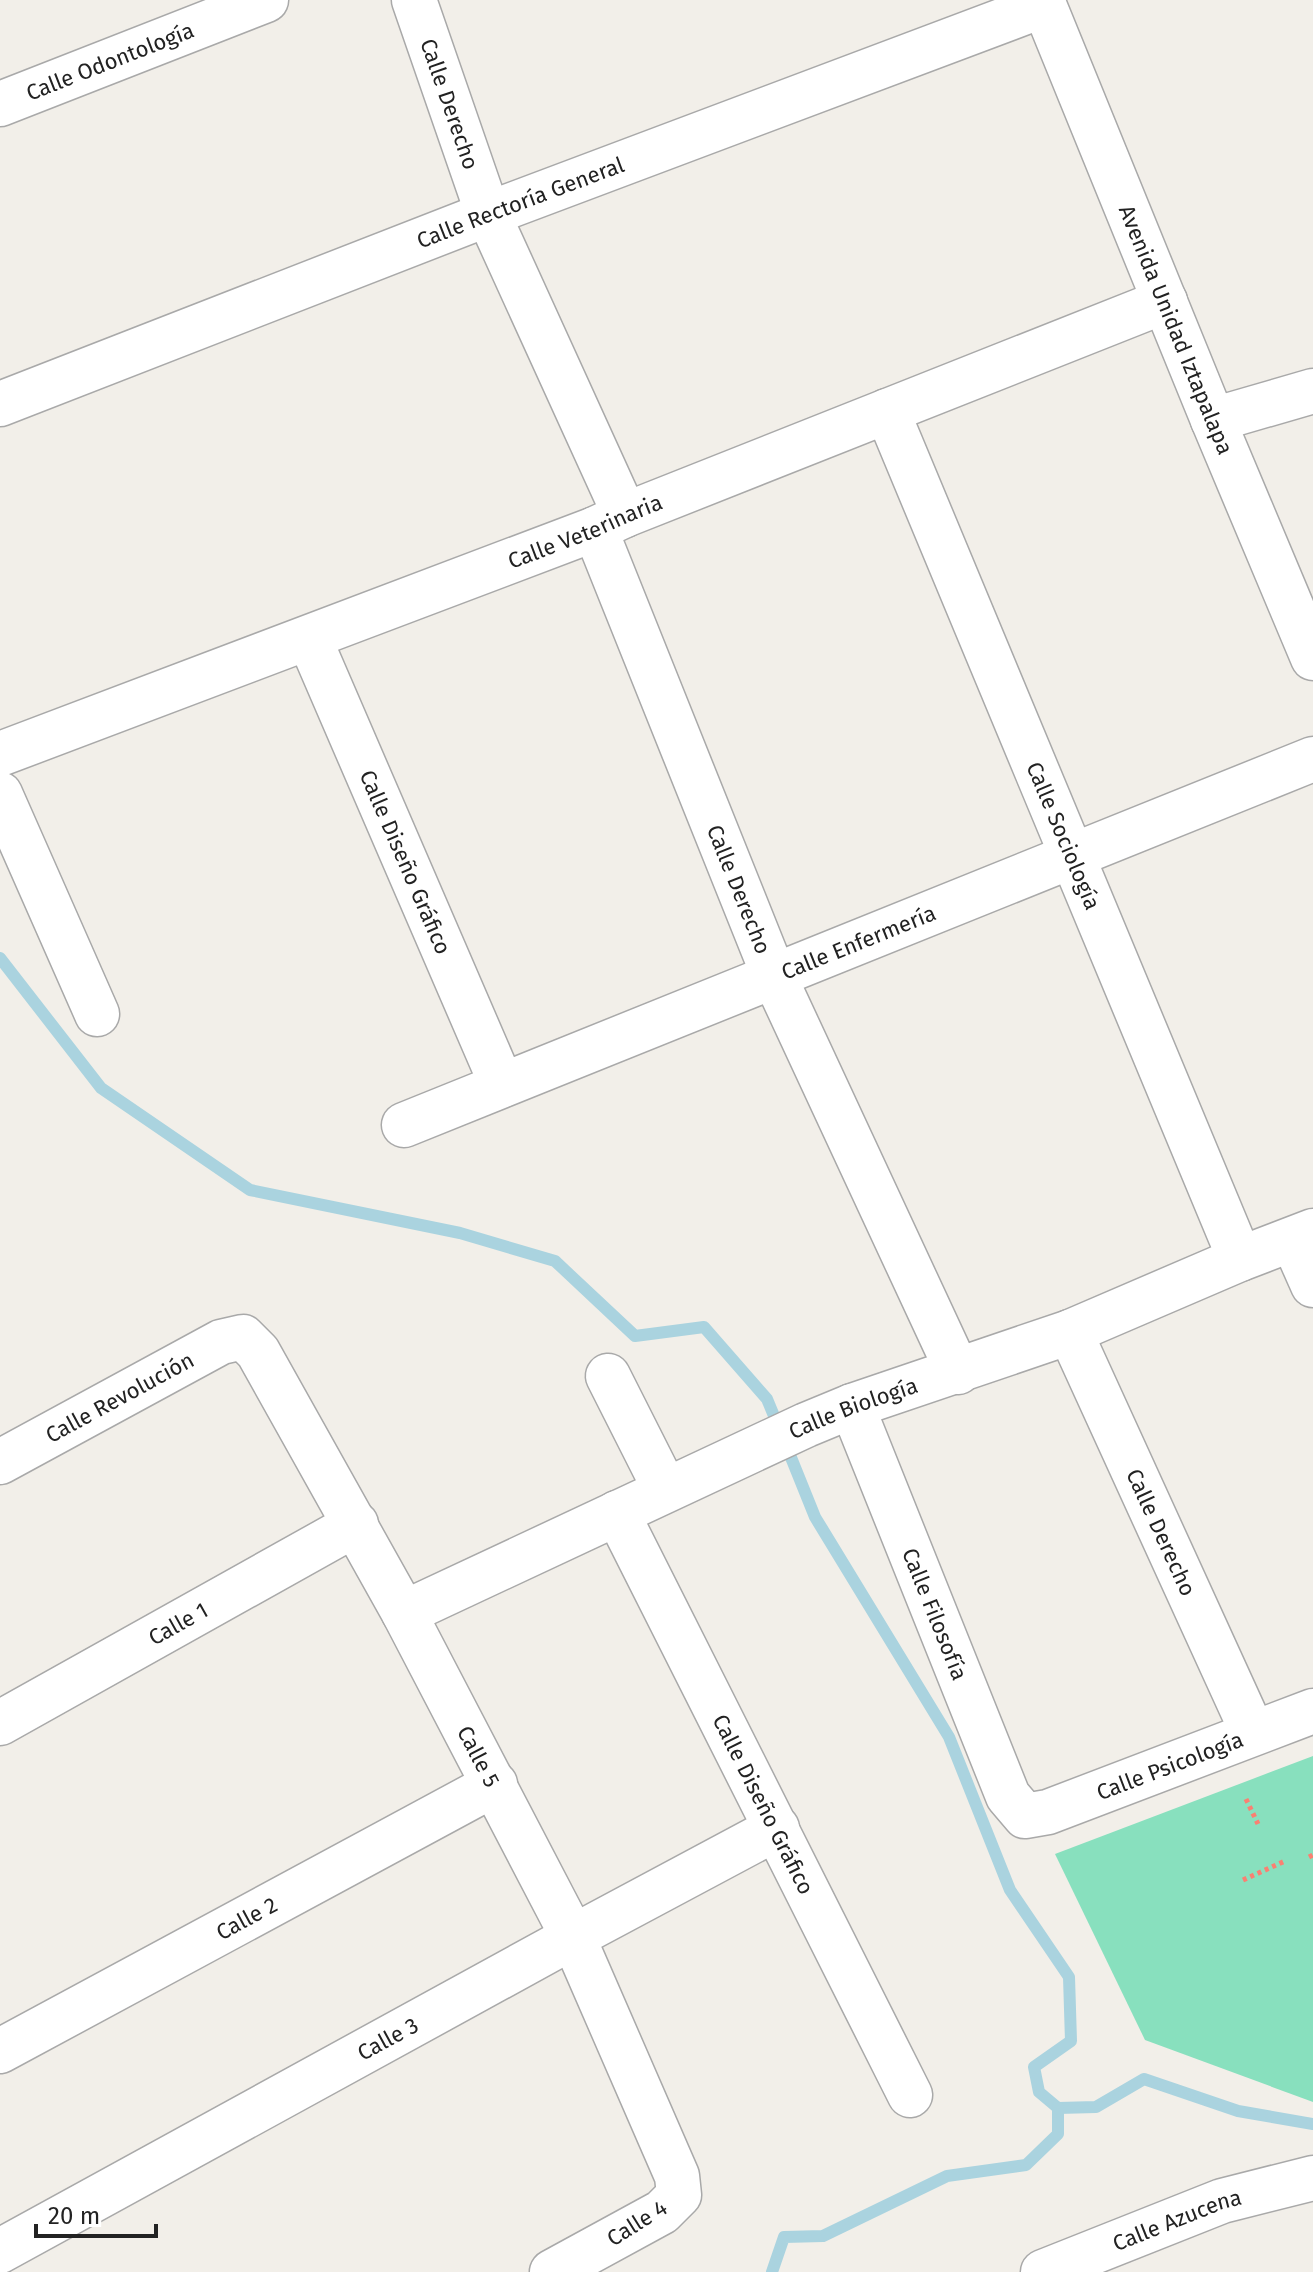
<svg xmlns="http://www.w3.org/2000/svg" width="1313" height="2272" font-family="'Fira Sans',sans-serif">
<rect width="100%" height="100%" fill="#f2efe9"/>
<polygon fill="#88e0be" points="1313,1756 1313,2102 1145,2040 1055,1854"/>
<g fill="none" stroke-linecap="round" stroke-linejoin="round">
<g stroke="#aad3df" stroke-width="12">
<polyline points="0,958 101,1088 250,1190 460,1233 555,1261 635,1336 704,1327 767,1399 779,1428"/>
<polyline points="786,1445 815,1517 949,1737 1010,1890 1069,1977 1071,2041 1034,2067 1039,2092 1058,2108 1096,2107 1144,2079 1238,2111 1313,2124"/>
<polyline points="772,2272 784,2237 823,2236 947,2176 1026,2165 1058,2134 1058,2108"/>
</g>
<defs>
<g id="minor">
<path id="s1" d="M414,0L488,214L625,515"/>
<path id="s2" d="M1042,0L1213,420L1313,658"/>
<path id="s3" d="M0,104L266,0"/>
<path id="s4" d="M0,404L488,214L1044,5"/>
<path id="s5" d="M887,411L1240,1259"/>
<polyline points="1213,420 1313,391"/>
<path id="s6" d="M595,529L774,976L958,1372"/>
<path id="s7" d="M309,638L502,1085"/>
<path id="s8" d="M0,754L595,529L625,515L1165,301"/>
<polyline points="0,794 97,1014"/>
<path id="s9" d="M404,1125L1313,759"/>
<polyline points="1293,1240 1313,1285"/>
<path id="s10" d="M1070,1332L1253,1733"/>
<polyline points="608,1376 665,1489"/>
<path id="s11" d="M852,1406L1008,1796L1025,1816L1048,1812L1313,1711"/>
<path id="s12" d="M0,1462L221,1342L243,1337L258,1352L404,1613L573,1937L677,2176L679,2195L662,2212L552,2272"/>
<path id="s13" d="M617,1513L910,2095"/>
<path id="s14" d="M404,1613L806,1425L852,1406L1070,1332L1240,1259L1313,1231"/>
<path id="s15" d="M0,1723L356,1524"/>
<path id="s16" d="M0,2051L495,1784"/>
<path id="s17" d="M0,2251L573,1937L777,1828"/>
<path id="s18" d="M1043,2272L1222,2201L1313,2178"/>
</g>
</defs>
<use href="#minor" stroke="#a9a9a9" stroke-width="47"/>
<g stroke="#fa8072" stroke-width="5" stroke-dasharray="4 4" stroke-linecap="butt">
<polyline points="1246,1799 1258,1824"/>
<polyline points="1309,1857 1313,1855"/>
<polyline points="1243,1880 1285,1861"/>
</g>
<use href="#minor" stroke="#fff" stroke-width="44"/>
</g>
<g text-anchor="middle" dominant-baseline="central" stroke-width="7" stroke-linejoin="round" paint-order="stroke">
<g font-size="22" fill="#222" stroke="#fff">
<text stroke="none"><textPath href="#s3" startOffset="118">Calle Odontología</textPath></text>
<text stroke="none"><textPath href="#s1" startOffset="110">Calle Derecho</textPath></text>
<text stroke="none"><textPath href="#s4" startOffset="558">Calle Rectoría General</textPath></text>
<text stroke="none"><textPath href="#s2" startOffset="356">Avenida Unidad Iztapalapa</textPath></text>
<text stroke="none"><textPath href="#s8" startOffset="626">Calle Veterinaria</textPath></text>
<text stroke="none"><textPath href="#s5" startOffset="460">Calle Sociología</textPath></text>
<text stroke="none"><textPath href="#s7" startOffset="244">Calle Diseño Gráfico</textPath></text>
<text stroke="none"><textPath href="#s6" startOffset="388">Calle Derecho</textPath></text>
<text stroke="none"><textPath href="#s9" startOffset="490">Calle Enfermería</textPath></text>
<text stroke="none"><textPath href="#s12" startOffset="136">Calle Revolución</textPath></text>
<text stroke="none"><textPath href="#s14" startOffset="494">Calle Biología</textPath></text>
<text stroke="none"><textPath href="#s10" startOffset="220">Calle Derecho</textPath></text>
<text stroke="none"><textPath href="#s11" startOffset="224">Calle Filosofía</textPath></text>
<text stroke="none"><textPath href="#s15" startOffset="204">Calle 1</textPath></text>
<text stroke="none"><textPath href="#s12" startOffset="756">Calle 5</textPath></text>
<text stroke="none"><textPath href="#s11" startOffset="600">Calle Psicología</textPath></text>
<text stroke="none"><textPath href="#s13" startOffset="326">Calle Diseño Gráfico</textPath></text>
<text stroke="none"><textPath href="#s16" startOffset="280">Calle 2</textPath></text>
<text stroke="none"><textPath href="#s17" startOffset="442">Calle 3</textPath></text>
<text stroke="none"><textPath href="#s18" startOffset="144">Calle Azucena</textPath></text>
<text transform="translate(637 2223) rotate(-32)">Calle 4</text>
</g>
</g>
<path d="M36 2224v12h120v-12" fill="none" stroke="#222222" stroke-width="4"/>
<text x="48" y="2224" font-size="24" fill="#222222" stroke="#ffffff" stroke-width="6" paint-order="stroke">20 m</text>
</svg>
